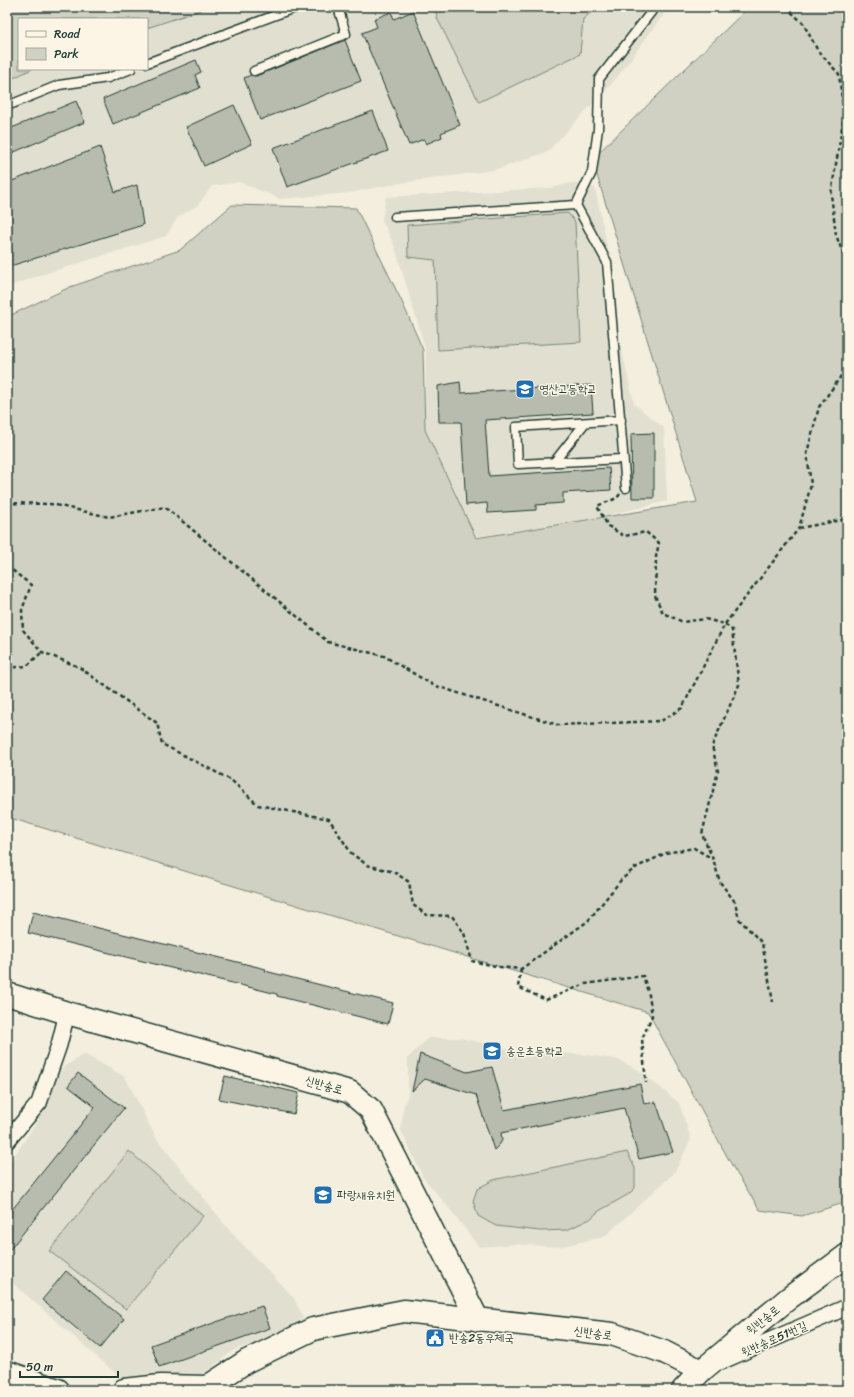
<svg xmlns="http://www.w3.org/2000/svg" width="854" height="1397" font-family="Sriracha,'Poor Story',sans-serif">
<rect width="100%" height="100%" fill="#f3eede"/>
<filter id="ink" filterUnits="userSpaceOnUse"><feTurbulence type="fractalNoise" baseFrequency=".025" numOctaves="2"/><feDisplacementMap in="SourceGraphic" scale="8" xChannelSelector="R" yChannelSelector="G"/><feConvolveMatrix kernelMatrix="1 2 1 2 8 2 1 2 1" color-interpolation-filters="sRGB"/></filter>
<g filter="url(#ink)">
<g fill="#e1dfd0">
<polygon points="210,7 669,7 615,80 547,152 494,170 401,183 347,193 281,199 239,182 212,186 198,205 178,217 166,236 44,274 7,287 7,81 32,69 147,69 147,28"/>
<polygon points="571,183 595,188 608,251 619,338 634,404 664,428 667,501 597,518 468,538 425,430 426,351 395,247 382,220 386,197 551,188"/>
<polygon points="428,1038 460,1038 516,1051 577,1054 616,1059 637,1069 679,1103 691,1139 674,1173 604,1237 557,1247 517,1244 479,1247 453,1213 423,1177 401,1130 403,1109 408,1094 408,1058"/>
<polygon points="84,1054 125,1077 156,1138 230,1231 293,1297 303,1317 290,1331 234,1350 210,1369 197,1377 150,1381 120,1377 7,1278 7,1164 11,1161 39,1119 53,1082 63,1068"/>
</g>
<g fill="#d0d1c2" stroke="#78877b">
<polygon points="7,7 210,7 147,28 147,19 19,19 19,69 32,69 7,81"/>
<polygon points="435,7 598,7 583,19 580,54 479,102 437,18"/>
<polygon points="749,7 847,7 847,1202 802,1216 760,1210 734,1169 648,1012 7,817 7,317 70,287 180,250 232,205 356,208 403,304 423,350 425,430 476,538 697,502 592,159"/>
<polygon points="568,213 575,222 581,342 438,350 435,260 408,257 407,225"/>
<polygon points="129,1151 203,1216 126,1309 49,1251"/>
<polygon points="627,1152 635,1168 635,1188 629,1194 599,1211 590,1219 567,1230 540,1231 496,1226 478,1216 473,1201 477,1189 493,1180"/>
</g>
<g fill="#b8bcae" stroke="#1f3d34">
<polygon points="413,11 460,125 441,133 442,137 426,144 424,139 409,145 362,33 377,27 374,19 391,12 394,19"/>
<polygon points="345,40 361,81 260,120 244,78 251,75 256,76"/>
<polygon points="196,60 201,72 195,75 200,88 113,124 103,99"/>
<polygon points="76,101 85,122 7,155 7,130"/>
<polygon points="234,105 252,144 204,166 186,127"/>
<polygon points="373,111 388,151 287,187 273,148"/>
<polygon points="100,147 115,192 137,185 143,225 7,267 7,183"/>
<polygon points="460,382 461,393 591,385 593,413 485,420 489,476 609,468 611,490 563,493 563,503 536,505 536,510 488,513 487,503 466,505 461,422 439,422 438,386"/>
<polygon points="654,433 654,498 632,498 631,434"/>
<polygon points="33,912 266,969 265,971 393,1003 388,1024 277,996 277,994 28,933"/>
<polygon points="420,1054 467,1072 492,1067 504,1110 640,1084 644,1104 656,1102 673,1152 639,1159 624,1108 501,1133 502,1140 500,1144 494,1150 476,1095 425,1079 412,1091"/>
<polygon points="78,1073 124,1108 7,1253 7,1216 95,1107 68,1086"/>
<polygon points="225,1076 299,1093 294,1114 219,1099"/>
<polygon points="66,1271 124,1319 100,1348 42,1300"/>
<polygon points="262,1306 270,1328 159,1367 151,1345"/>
</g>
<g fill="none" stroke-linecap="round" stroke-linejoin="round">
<defs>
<g id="service">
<polyline points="147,63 297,7"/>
<polyline points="254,71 346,34 338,7"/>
<polyline points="7,106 59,85 108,78 131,69"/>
<polyline points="395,217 576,205"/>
<polyline points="621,420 516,427 518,464 623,459"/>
<polyline points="555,461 585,423"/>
<polyline points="626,488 607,262 576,205 592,172 598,129 599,79 655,7"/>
</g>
<g id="minor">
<polyline points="7,1141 39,1103 59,1045 67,1013"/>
<polyline points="720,1362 847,1307"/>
</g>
<g id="secondary">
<polyline points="7,994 67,1013 350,1092 371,1110 478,1320"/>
<polyline points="7,1372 58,1390"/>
<polyline points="124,1390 161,1386 207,1387 247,1361 313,1329 404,1311 612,1334 664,1352 701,1371"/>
<polyline points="683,1390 701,1371 789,1298 847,1255"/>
</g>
</defs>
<use href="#service" stroke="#1f3d34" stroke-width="11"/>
<use href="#minor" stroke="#1f3d34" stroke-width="18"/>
<use href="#secondary" stroke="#1f3d34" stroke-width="25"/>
<g stroke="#1f3d34" stroke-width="2.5" stroke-dasharray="4 3" stroke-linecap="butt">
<polyline points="786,7 803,23 818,51 839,74 844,116 831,194 836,235 847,264"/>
<polyline points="620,494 617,498 597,506 608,526 624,536 646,532 659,543 656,557 655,596 663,613 683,622 705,619 725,624 732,630 739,685 712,746 718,771 702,834 713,859 720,882 735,902 739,919 762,943 773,1002"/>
<polyline points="7,503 51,504 109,517 165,507 328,642 384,656 433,685 558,725 661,721 682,708 725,624 799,528 811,485 807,453 819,407 839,379 847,365"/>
<polyline points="799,528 847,519"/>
<polyline points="7,566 31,585 22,610 23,630 42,652 79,667 157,723 162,744 231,780 258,805 329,819 351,853 367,865 394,872 409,882 413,905 427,915 452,916 464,933 472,961 500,967 521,969 588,921 621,880 635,868 666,853 694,848 713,859"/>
<polyline points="7,668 27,666 42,652"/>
<polyline points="521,969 518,987 546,1000 585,984 643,976 649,995 652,1016 642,1039 646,1083"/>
</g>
<use href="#service" stroke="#fcf5e5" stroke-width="8"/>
<use href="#minor" stroke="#fcf5e5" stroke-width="15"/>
<use href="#secondary" stroke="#fcf5e5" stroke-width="22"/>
</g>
</g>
<defs>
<symbol id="school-square" viewBox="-11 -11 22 22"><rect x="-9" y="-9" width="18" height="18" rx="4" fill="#1f6fb2" stroke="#fcf5e5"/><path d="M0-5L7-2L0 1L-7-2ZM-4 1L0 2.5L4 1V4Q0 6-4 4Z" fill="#fff"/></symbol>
<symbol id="civic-square" viewBox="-11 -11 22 22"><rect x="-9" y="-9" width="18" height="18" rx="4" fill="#1f6fb2" stroke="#fcf5e5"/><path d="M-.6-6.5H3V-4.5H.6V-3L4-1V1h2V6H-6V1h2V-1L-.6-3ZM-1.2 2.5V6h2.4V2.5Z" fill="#fff"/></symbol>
</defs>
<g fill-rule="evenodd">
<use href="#school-square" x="514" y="378" width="22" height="22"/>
<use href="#school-square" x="481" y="1040" width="22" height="22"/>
<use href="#school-square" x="312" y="1184" width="22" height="22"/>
<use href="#civic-square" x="424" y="1327" width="22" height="22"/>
</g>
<g text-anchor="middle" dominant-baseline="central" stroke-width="3" stroke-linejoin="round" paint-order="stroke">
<g font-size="12" fill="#1f3d34" stroke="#fcf5e5" text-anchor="start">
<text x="539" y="389">영산고등학교</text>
<text x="506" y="1051">송운초등학교</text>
<text x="337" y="1195">파랑새유치원</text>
<text x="449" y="1338">반송2동우체국</text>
</g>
<g font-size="12" fill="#1f3d34" stroke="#fcf5e5">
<text transform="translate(324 1085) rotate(16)">신반송로</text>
<text transform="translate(763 1320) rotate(-39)">윗반송로</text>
<text transform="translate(593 1333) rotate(8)">신반송로</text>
<text transform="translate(774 1339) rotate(-24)">윗반송로51번길</text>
</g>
</g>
<rect width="854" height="1397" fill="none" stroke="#fcf5e5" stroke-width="24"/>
<rect x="12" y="12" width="830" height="1373" fill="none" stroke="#1f3d34" stroke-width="1.5" filter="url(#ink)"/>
<rect x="18" y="18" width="130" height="52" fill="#fcf5e5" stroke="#a4ab9e"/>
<rect x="26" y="31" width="20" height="6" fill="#fcf5e5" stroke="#a4ab9e"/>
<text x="54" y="38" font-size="12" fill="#1f3d34">Road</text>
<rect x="26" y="48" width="20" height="12" fill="#d0d1c2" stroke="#a4ab9e"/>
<text x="54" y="58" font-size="12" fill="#1f3d34">Park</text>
<path d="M20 1371v6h98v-6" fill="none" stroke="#1f3d34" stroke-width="2"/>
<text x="26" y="1371" font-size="12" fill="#1f3d34" stroke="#fcf5e5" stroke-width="3" paint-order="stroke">50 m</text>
</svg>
